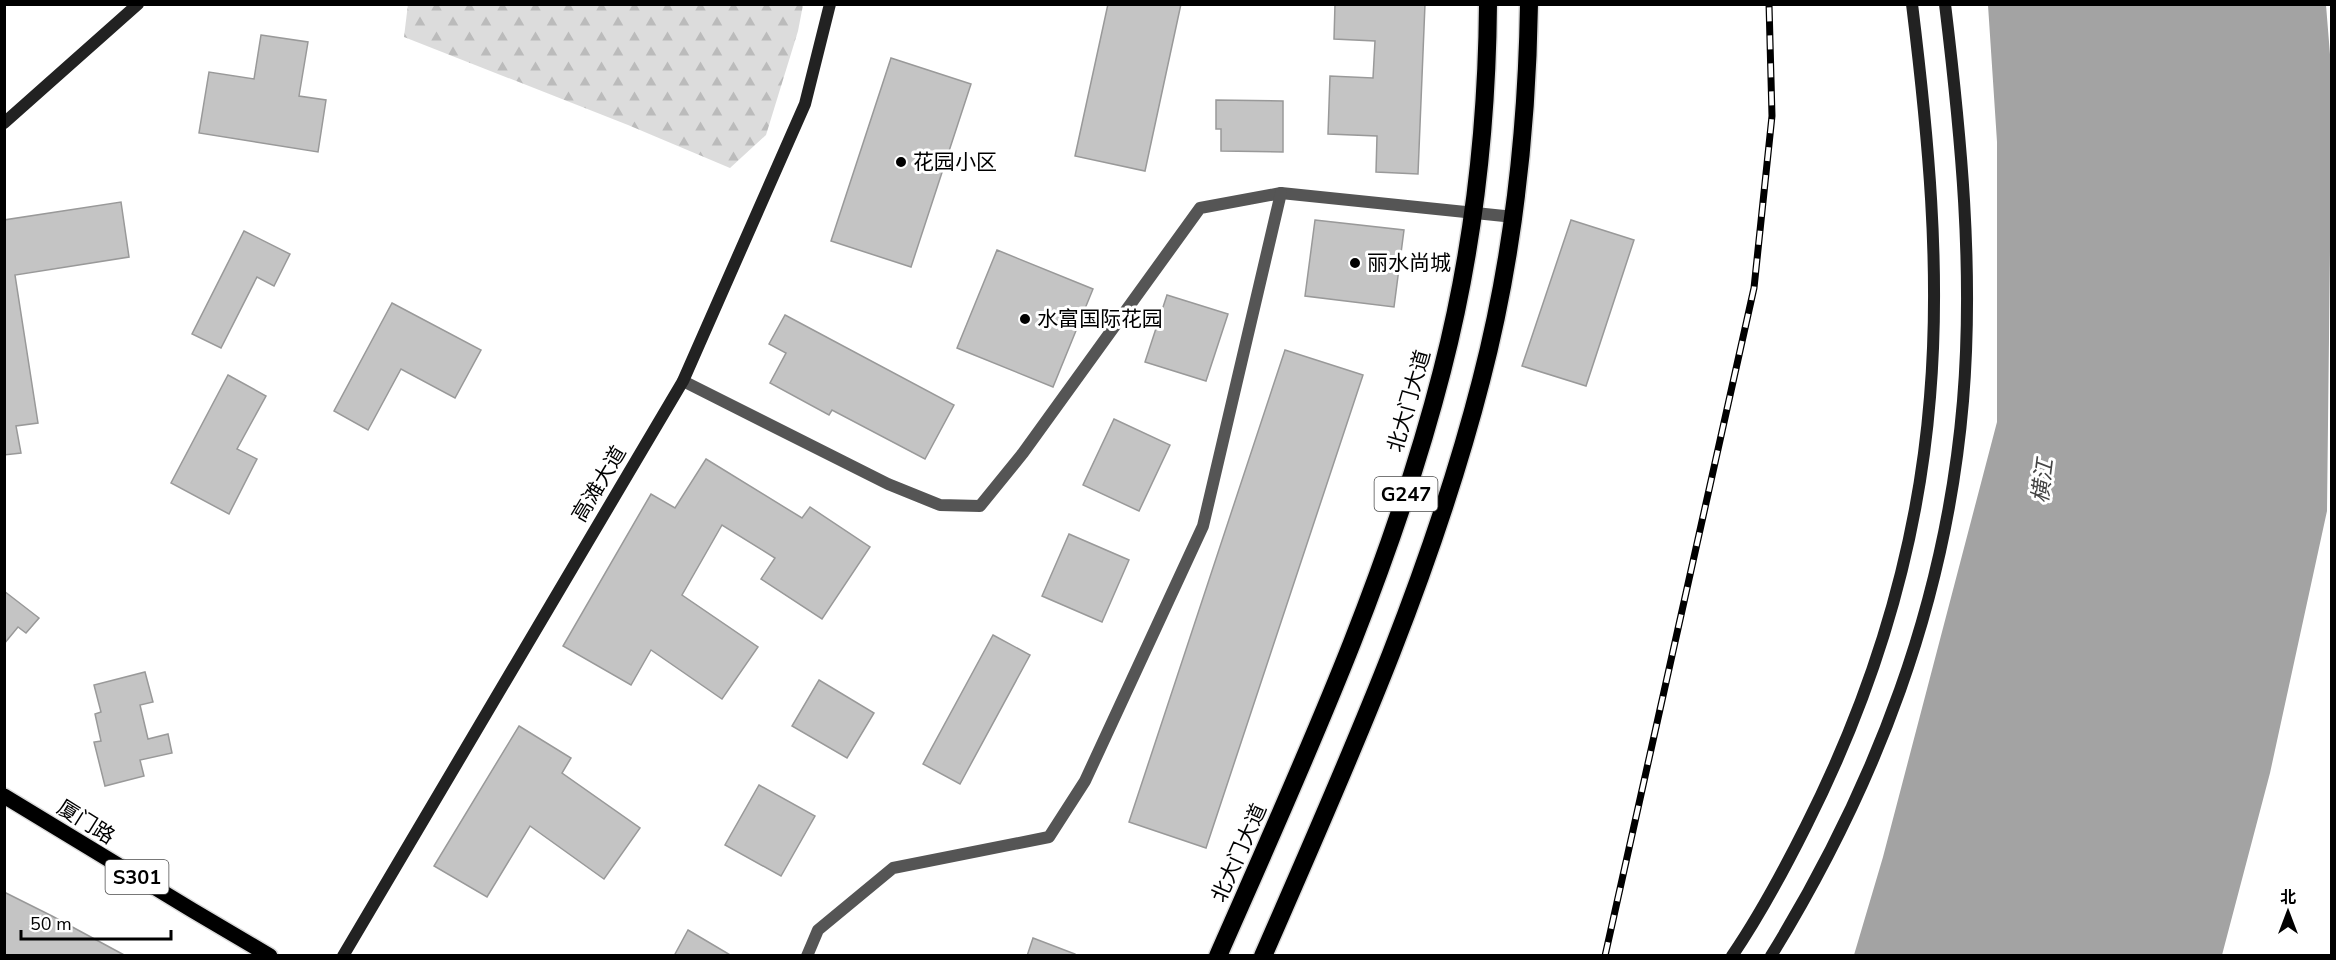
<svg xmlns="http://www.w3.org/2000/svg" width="2336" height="960" font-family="'Nunito Sans','Noto Sans SC',sans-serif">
<defs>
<pattern id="forest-firs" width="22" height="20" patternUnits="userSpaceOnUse" patternTransform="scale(1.5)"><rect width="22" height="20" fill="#dcdcdc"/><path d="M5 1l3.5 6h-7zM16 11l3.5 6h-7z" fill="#bbb"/></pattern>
</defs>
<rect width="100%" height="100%" fill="#fff"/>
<polygon fill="url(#forest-firs)" points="408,4 803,4 803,5 798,31 766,135 730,168 628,125 404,37"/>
<polygon fill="#a3a3a3" points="1988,5 2326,5 2332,79 2327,511 2270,773 2222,955 1854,955 1883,857 1997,422 1997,142"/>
<g fill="#c4c4c4" stroke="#999" stroke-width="1.5">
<polygon points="1108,4 1181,4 1145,171 1075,156"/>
<polygon points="1335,4 1425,4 1418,174 1376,172 1377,136 1328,134 1330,76 1373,78 1375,41 1334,39"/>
<polygon points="261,35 308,42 299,96 326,100 318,152 199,133 209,72 254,79"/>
<polygon points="891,58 971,84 911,267 831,241"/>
<polygon points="1216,100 1283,101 1283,152 1221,151 1221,129 1216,129"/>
<polygon points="121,202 129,257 15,275 38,423 16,426 21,453 4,455 4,220"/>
<polygon points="1315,220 1404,230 1394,307 1305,296"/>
<polygon points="1571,220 1634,240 1586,386 1522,366"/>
<polygon points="244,231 290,254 274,286 257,277 221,348 192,334"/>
<polygon points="997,250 1093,289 1053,387 957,348"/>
<polygon points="1167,295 1228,314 1206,381 1145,362"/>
<polygon points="392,303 481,350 455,398 401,369 368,430 334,411"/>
<polygon points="785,315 954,405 925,459 832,410 829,415 770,383 786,353 769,344"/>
<polygon points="1285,350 1363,375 1206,848 1129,822"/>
<polygon points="228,375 266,396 237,449 257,459 229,514 171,483"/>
<polygon points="1114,419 1170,445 1139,511 1083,485"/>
<polygon points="706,459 802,518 810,507 870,547 822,619 761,579 775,558 722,525 682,595 758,647 722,699 651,650 631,685 563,646 651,494 675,508"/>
<polygon points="1069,534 1129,560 1102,622 1042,596"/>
<polygon points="4,591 39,618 26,633 18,627 4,644"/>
<polygon points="993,635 1030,655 960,784 923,764"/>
<polygon points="145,672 153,702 140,705 148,739 168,734 172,753 140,760 144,776 105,786 94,742 101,741 95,714 101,712 94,685"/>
<polygon points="819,680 874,713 847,758 792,726"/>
<polygon points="519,726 571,758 562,773 640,828 604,879 530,826 487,897 434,866"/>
<polygon points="759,785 815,816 781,876 725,845"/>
<polygon points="4,892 52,916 126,956 4,956"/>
<polygon points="688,930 732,956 674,956"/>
<polygon points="1033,938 1075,954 1075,956 1027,956"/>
</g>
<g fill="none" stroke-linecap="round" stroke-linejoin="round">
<defs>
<polyline id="primary" points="4,796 192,910 270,956"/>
<g id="highway">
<path d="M1218,956C1302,765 1390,574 1442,371C1473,251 1487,128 1488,4"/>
<path d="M1263,956C1345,768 1430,580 1481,381C1513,258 1527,132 1529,4"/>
</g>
</defs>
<use href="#primary" stroke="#dbdbdb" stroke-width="18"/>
<use href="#highway" stroke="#dbdbdb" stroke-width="21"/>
<g stroke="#555" stroke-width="12">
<polyline points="683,381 888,484 940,505 980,506 1023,453 1200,208 1281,193 1514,217"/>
<polyline points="807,956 818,930 893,868 1049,837 1085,781 1203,526 1281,193"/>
</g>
<g stroke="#222" stroke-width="12">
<polyline points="4,123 138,4"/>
<polyline points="343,956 683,381 805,104 830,4"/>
<path d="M1732,956C1760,915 1784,870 1806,826C1874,691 1918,548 1930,397C1941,267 1928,134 1912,4"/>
<path d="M1771,956C1876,785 1946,603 1963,401C1974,269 1961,136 1945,4"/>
</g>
<use href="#primary" stroke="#000" stroke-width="15"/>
<use href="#highway" stroke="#000" stroke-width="18"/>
<defs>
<polyline id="rail" points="1605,956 1754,288 1772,116 1769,4"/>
</defs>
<use href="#rail" stroke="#000" stroke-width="7"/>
<use href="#rail" stroke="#fff" stroke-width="4.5" stroke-dasharray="14" stroke-linecap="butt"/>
</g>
<g fill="#000" stroke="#fff" stroke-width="2">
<circle cx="901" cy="162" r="6"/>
<circle cx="1355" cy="263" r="6"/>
<circle cx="1025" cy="319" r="6"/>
</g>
<g text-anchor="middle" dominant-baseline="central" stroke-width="6" stroke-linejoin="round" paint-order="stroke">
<g fill="#fff" stroke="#4c4c4c" stroke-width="1.5">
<rect x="1374.5" y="477" width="63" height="34" rx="4.5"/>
<rect x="105.5" y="860" width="63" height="34" rx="4.5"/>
</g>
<g font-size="20" font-weight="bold" fill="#000">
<text x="1406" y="494">G247</text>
<text x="137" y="877">S301</text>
</g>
<g font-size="21" fill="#000" stroke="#fff" text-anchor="start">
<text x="913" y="162">花园小区</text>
<text x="1367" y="263">丽水尚城</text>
<text x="1037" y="319">水富国际花园</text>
</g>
<g font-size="21" fill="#000" stroke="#fff">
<text transform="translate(1409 401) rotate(-74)">北大门大道</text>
<text transform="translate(599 484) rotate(-59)">高滩大道</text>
<text transform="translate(86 822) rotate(32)">厦门路</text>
<text transform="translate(1239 853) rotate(-66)">北大门大道</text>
</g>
<g font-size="22" font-style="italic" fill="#444" stroke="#fff">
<text transform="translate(2043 481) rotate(-83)">横江</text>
</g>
</g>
<rect width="2336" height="960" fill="none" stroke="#000000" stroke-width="12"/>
<g transform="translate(2288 912)" stroke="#ffffff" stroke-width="4.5" paint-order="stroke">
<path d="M0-4.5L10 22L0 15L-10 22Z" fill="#000000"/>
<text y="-9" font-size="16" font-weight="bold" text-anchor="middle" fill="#000000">北</text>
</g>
<path d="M21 930v9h150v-9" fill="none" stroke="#000000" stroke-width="3"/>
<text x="30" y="930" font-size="18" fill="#000000" stroke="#ffffff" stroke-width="4.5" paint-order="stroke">50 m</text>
</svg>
